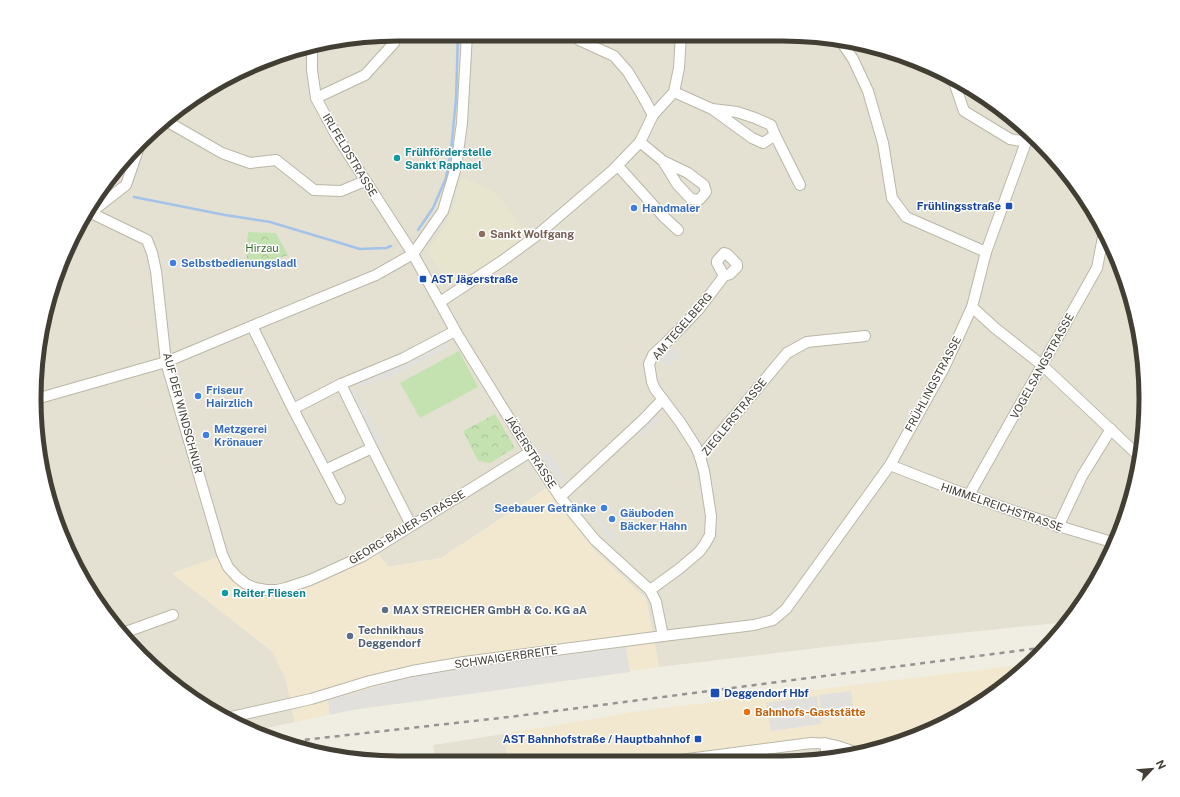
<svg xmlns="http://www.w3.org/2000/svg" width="1180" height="797" font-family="'Public Sans',sans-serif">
<defs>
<pattern id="park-crowns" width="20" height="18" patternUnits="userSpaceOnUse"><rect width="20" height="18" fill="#c4e2af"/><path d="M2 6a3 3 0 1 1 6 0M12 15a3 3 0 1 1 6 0" fill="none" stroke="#aac397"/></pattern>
</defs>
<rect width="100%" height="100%" fill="#f0eee3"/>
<g fill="#e4e1d2">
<polygon points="399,34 781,34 852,41 943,72 1039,141 1084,196 1118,259 1139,327 1146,398 1139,469 1118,538 1085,601 1067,622 834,646 659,667 646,599 595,551 547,488 441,558 388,567 327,580 286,596 275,597 247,590 226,572 172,573 273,652 286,680 295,722 253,731 237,725 141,656 83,581 41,470 35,374 62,259 109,176 196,96 282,53"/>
<polygon points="504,734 508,763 436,763 433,745"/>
<polygon points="828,745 830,758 781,763 699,763"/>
</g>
<g fill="#f1e8cf">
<polygon points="547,488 595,551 646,599 659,667 352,710 295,722 286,680 273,652 172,573 220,556 226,572 247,590 275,597 286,596 327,580 378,553 389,567 441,558"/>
<polygon points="1029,664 984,701 921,735 853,756 830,758 827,745 699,763 508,763 504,734 638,711"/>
</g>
<polygon fill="#e8e5ce" points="465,178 496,193 526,232 524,236 518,243 449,287 428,251 452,213 460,182"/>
<polygon fill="#c4e2af" points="459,351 478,387 420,418 400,383"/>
<g fill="url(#park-crowns)">
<polygon points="248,232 276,233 288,255 246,270"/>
<polygon points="495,414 515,448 504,454 491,463 478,461 463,431"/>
</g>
<g fill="#e1e0dc">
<polygon points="446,342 449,348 399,373 386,378 359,387 357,381 396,367"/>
<polygon points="675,348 681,356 666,367 660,359"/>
<polygon points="355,390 383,442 377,445 349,391"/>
<polygon points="656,415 660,420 642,437 637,432"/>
<polygon points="547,451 567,479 561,483 541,455"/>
<polygon points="579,500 585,500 618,541 612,543"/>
<polygon points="626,647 630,672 352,710 330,715 328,700 418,675 450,669"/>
<polygon points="851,691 854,714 839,716 838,708 831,709 832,717 822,719 819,695"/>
<polygon points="817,696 821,724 771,731 766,703"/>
</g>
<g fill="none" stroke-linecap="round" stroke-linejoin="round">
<g stroke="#a3c3e9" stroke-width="2.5">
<polyline points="134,197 225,215 270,222 360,249 386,248 391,246"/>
<polyline points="418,230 433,208 446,178 451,151 456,99 458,34"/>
</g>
<defs>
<g id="street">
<polyline points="574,34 579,40 614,56 628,72 642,95 653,115"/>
<polyline points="840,40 853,59 868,91 883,143 892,198 906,217 986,252"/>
<polyline points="312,48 312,70 316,98 336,135 413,254 457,334 530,452 560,497 595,540 650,590 656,602 663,636"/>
<polyline points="953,79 964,111 1010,139 1026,142"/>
<polyline points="674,92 712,109 752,138 763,143 775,135 771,125 755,118 737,112 712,109"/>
<polyline points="316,98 365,75 394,43 397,34"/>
<polyline points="168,122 222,153 250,163 276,160 314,190 341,191 365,181"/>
<polyline points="775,135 800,185"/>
<polyline points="640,142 663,161 688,173 704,185 706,192 699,200 691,199 677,184 663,161"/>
<polyline points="618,166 663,216 678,230"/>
<polyline points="89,212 147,240 152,253 156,271 166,362 222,554 228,567 237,577 246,584 255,588 266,590 277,590 286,588 310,580 363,556 530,452"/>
<polyline points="90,213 126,185 138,150"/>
<polyline points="440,302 502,261 536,236 613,170 640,142 653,115 674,92 679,68 681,34"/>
<polyline points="972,307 995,328 1042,365 1140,457"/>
<polyline points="252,326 293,409 341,384 404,358 455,331"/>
<polyline points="36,399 166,362 252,326 376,275 413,254 443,211 456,167 462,123 467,34"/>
<polyline points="293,409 325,470 372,448 341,384"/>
<polyline points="372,448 411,525"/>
<polyline points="700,457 787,353 807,342 865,336"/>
<path d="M890,465C964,495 1039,521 1115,543"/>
<polyline points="325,470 340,499"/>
<polyline points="969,495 1097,268 1104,232"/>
<polyline points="560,497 644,419 663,399"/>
<polyline points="1058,527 1082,476 1111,429"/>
<polyline points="650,590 679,569 699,552 705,544 710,535 711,516 704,471 700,457 696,447 680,422 655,389 652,382 649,364 653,355 671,338 699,309 724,276 730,274 737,267 737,264 727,254 724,253 717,261 717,263 724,276"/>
<polyline points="123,633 173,615"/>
<polyline points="227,718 311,699 370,681 412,671 464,662 663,636 754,625 773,620 786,609 890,465 944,368 972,307 986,252 1026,142 1030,134"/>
<polyline points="825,743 827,759"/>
<path d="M657,763L811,743C830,743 841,746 859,754"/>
</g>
</defs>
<use href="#street" stroke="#bbb7a7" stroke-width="12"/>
<use href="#street" stroke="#fff" stroke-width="10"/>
<polyline stroke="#939393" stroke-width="2.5" stroke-dasharray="5 5" stroke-linecap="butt" points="285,742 509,717 1047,647"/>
</g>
<g fill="#0f9aa8" stroke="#fff" stroke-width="1.5">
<circle cx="397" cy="158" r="4"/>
<circle cx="225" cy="593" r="4"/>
</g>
<g fill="#1a4fb4" stroke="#fff" stroke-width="1.5">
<rect x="1005" y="202" width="8" height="8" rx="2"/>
<rect x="419" y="275" width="8" height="8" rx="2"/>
<rect x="710" y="688" width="10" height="10" rx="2"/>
<rect x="694" y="735" width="8" height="8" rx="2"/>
</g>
<g fill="#3f7fe0" stroke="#fff" stroke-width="1.5">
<circle cx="634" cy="208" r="4"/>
<circle cx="173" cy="263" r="4"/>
<circle cx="198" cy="396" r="4"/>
<circle cx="206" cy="435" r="4"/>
<circle cx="604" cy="508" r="4"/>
<circle cx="612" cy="519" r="4"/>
</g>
<circle fill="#8d6e63" stroke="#fff" stroke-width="1.5" cx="482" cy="234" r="4"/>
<g fill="#5c6f8a" stroke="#fff" stroke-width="1.5">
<circle cx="385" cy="610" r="4"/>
<circle cx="350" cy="636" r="4"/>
</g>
<circle fill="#e8710a" stroke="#fff" stroke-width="1.5" cx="747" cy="712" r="4"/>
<g text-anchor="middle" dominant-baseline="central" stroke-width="3" stroke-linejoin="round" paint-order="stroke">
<g font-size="11" font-weight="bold" fill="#0d838f" stroke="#fff" text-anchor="start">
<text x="405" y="152">Frühförderstelle<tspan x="405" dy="13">Sankt Raphael</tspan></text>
<text x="233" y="593">Reiter Fliesen</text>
</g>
<g font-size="11" fill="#423e34" stroke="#fff">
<text transform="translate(350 155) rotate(59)">IRLFELDSTRASSE</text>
<text transform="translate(682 326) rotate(-49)">AM TEGELBERG</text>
<text transform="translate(1042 366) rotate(-61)">VOGELSANGSTRASSE</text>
<text transform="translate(933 384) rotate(-62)">FRÜHLINGSTRASSE</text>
<text transform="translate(183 413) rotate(75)">AUF DER WINDSCHNUR</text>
<text transform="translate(734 417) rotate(-51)">ZIEGLERSTRASSE</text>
<text transform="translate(531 452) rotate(57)">JÄGERSTRASSE</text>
<text transform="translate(1002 507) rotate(19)">HIMMELREICHSTRASSE</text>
<text transform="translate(407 527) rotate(-31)">GEORG-BAUER-STRASSE</text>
<text transform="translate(506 657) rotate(-8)">SCHWAIGERBREITE</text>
</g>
<g font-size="11" font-weight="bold" fill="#164399" stroke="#fff" text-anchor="end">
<text x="1001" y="206">Frühlingsstraße</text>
<text x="431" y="279" text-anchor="start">AST Jägerstraße</text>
<text x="724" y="693" text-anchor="start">Deggendorf Hbf</text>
<text x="690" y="739">AST Bahnhofstraße / Hauptbahnhof</text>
</g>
<g font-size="11" font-weight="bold" fill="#366cbe" stroke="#fff" text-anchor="start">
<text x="642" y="208">Handmaler</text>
<text x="181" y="263">Selbstbedienungsladl</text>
<text x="206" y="390">Friseur<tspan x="206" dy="13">Hairzlich</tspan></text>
<text x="214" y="429">Metzgerei<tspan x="214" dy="13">Krönauer</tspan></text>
<text x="596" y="508" text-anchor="end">Seebauer Getränke</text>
<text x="620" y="513">Gäuboden<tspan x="620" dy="13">Bäcker Hahn</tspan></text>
</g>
<g font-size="11" font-weight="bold" fill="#785e54" stroke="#fff" text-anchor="start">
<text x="490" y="234">Sankt Wolfgang</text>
</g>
<g font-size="11" fill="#3c6e2d" stroke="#fff">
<text x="262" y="248">Hirzau</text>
</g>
<g font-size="11" font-weight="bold" fill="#4e5e75" stroke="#fff" text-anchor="start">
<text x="393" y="610">MAX STREICHER GmbH &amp; Co. KG aA</text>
<text x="358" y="630">Technikhaus<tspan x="358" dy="13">Deggendorf</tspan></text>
</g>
<g font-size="11" font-weight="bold" fill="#c56008" stroke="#fff" text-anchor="start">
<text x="755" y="712">Bahnhofs-Gaststätte</text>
</g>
</g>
<path d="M0 0H1180V797H0ZM398 41H782A357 357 0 0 1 1139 398V399A357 357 0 0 1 782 756H398A357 357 0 0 1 41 399V398A357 357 0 0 1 398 41Z" fill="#fff" fill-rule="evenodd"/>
<path fill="none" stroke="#423e34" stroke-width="5" d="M398 41H782A357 357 0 0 1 1139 398V399A357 357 0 0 1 782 756H398A357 357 0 0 1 41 399V398A357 357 0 0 1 398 41Z"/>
<g transform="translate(1152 769) rotate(64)" stroke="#ffffff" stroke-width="3" paint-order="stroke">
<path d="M0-3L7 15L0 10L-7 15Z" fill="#423e34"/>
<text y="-6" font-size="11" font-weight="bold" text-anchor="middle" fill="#423e34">N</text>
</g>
</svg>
